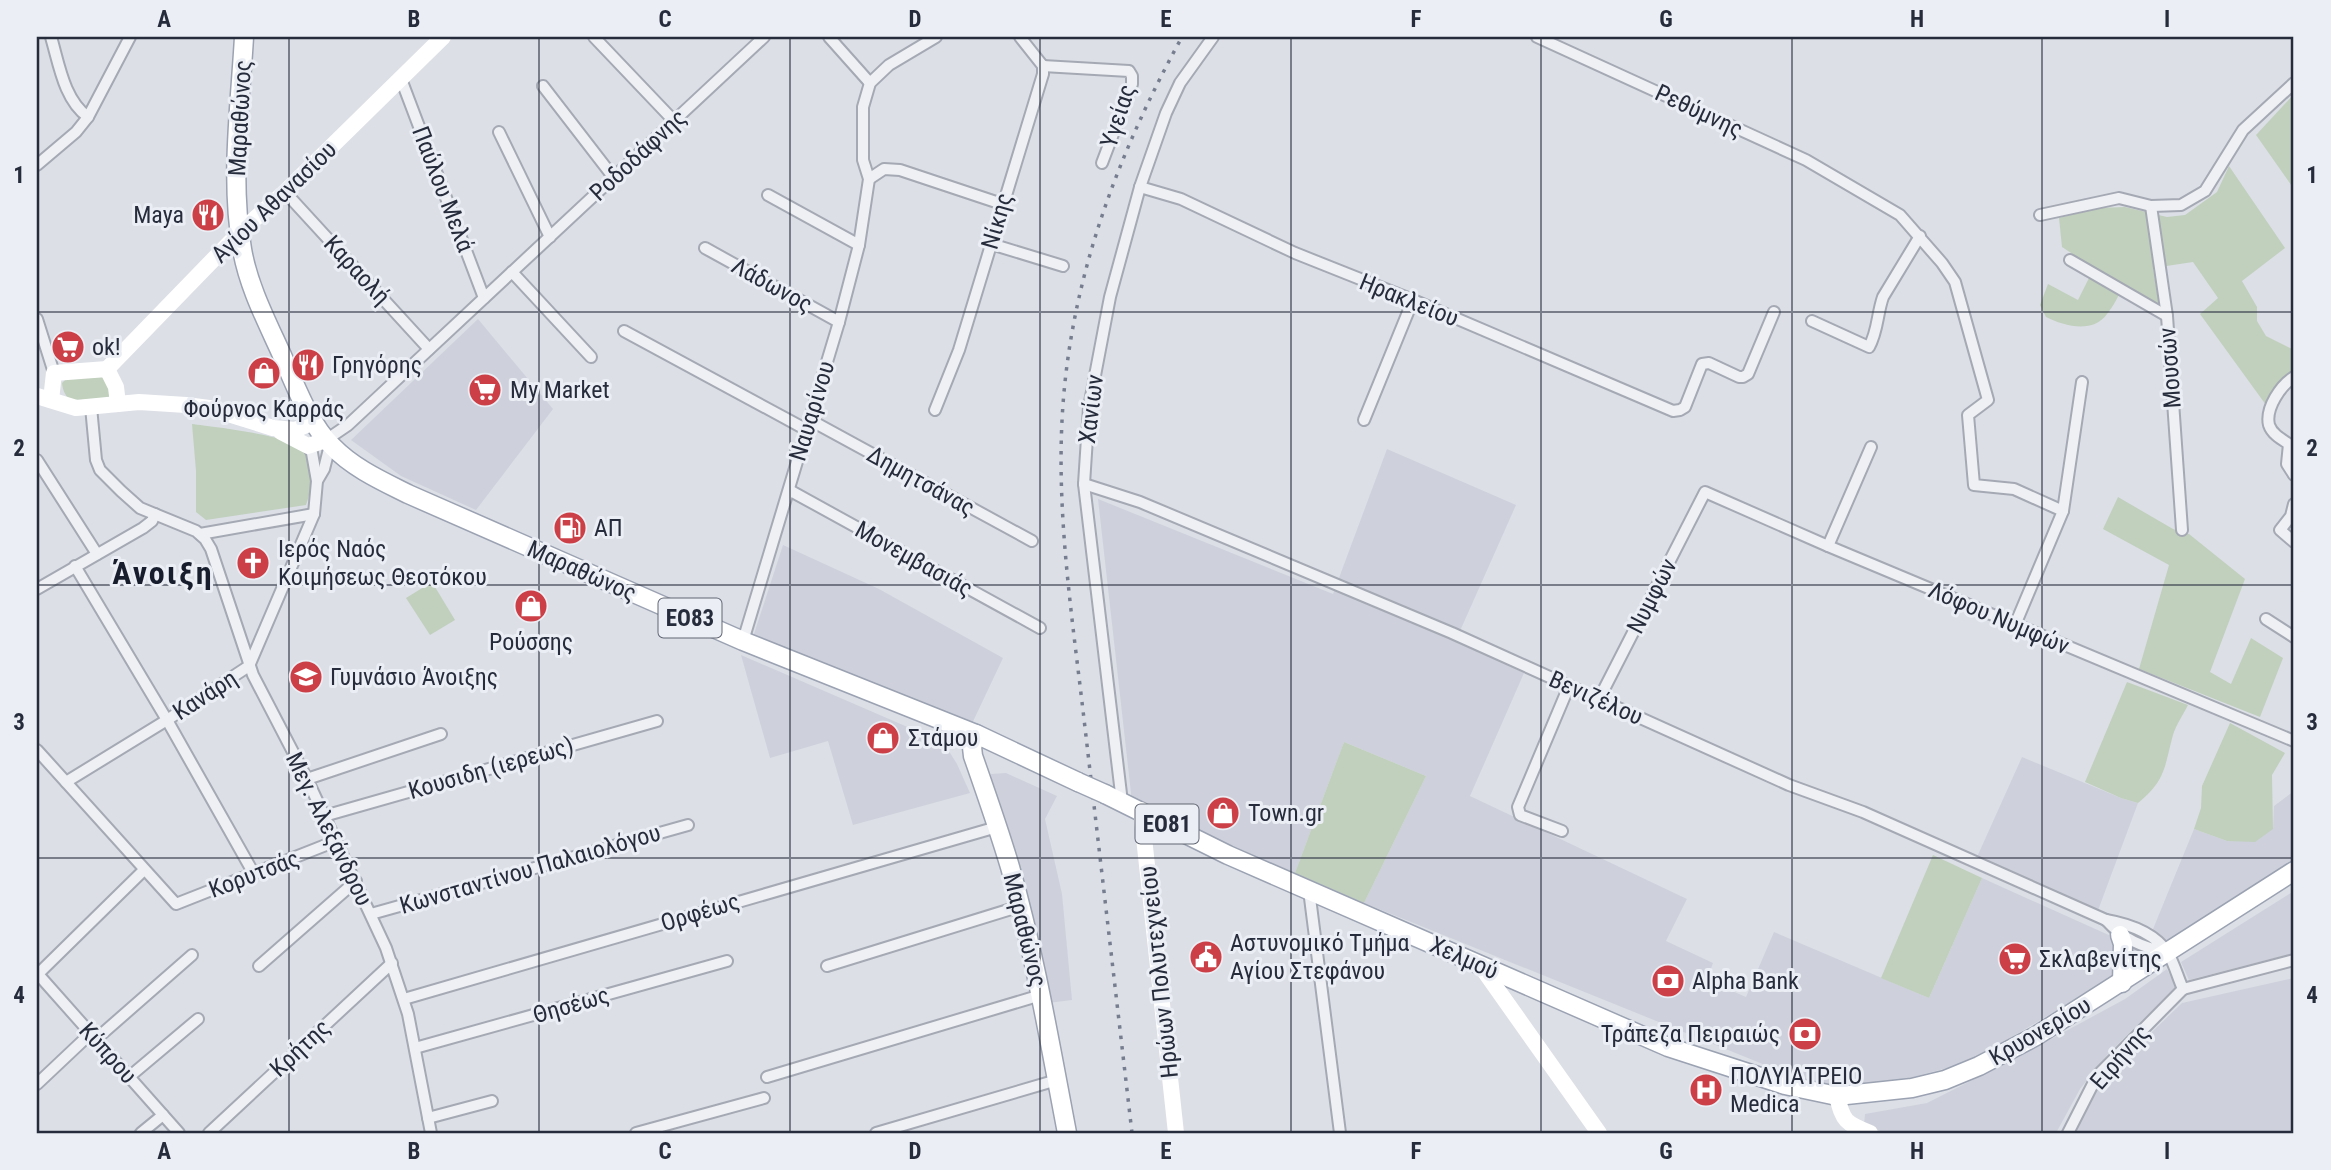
<svg xmlns="http://www.w3.org/2000/svg" width="2331" height="1170" font-family="'Roboto Condensed',sans-serif">
<rect width="100%" height="100%" fill="#dcdfe6"/>
<g fill="#ced1db">
<polygon points="478,319 553,409 476,510 401,476 351,440"/>
<polygon points="1387,449 1516,505 1456,640 1524,673 1470,796 1687,899 1666,941 1713,963 1707,980 1746,997 1774,932 1929,998 1982,878 2151,954 1970,1062 1890,1083 1820,1085 1805,1081 1364,903 1426,776 1344,742 1295,873 1132,802 1098,499 1333,594"/>
<polygon points="783,545 879,589 1003,658 969,730 754,634"/>
<polygon points="741,655 926,735 947,748 957,764 970,793 853,825 828,741 770,758"/>
<polygon points="2022,757 2121,798 2138,803 2097,913 1977,857"/>
<polygon points="1006,773 1057,796 1045,819 1062,894 1072,1000 1048,1003 990,792 991,774"/>
<polygon points="2294,791 2294,860 2167,942 2151,934 2194,829 2227,841 2273,829 2274,806"/>
<polygon points="2294,891 2294,953 2189,980 2181,962"/>
<polygon points="2167,969 2176,987 2107,1055 2080,1089 2056,1133 1886,1133 1864,1125 1865,1114 1927,1103 2018,1057 2125,999"/>
<polygon points="2294,978 2294,1133 2074,1133 2100,1082 2182,1003"/>
</g>
<g fill="#c0d0bd">
<polygon points="2294,94 2294,189 2256,135"/>
<path d="M2229,166L2285,248L2242,281L2257,307V321L2266,336L2294,350V369L2275,387L2266,405L2200,314L2218,298L2193,262L2153,268L2159,305L2124,285C2119,294 2114,306 2107,314C2093,334 2064,326 2046,317L2040,305L2048,284L2078,300L2094,268L2062,247L2059,218L2097,208L2125,207L2167,217L2185,215L2217,192Z"/>
<path d="M102,377L107,381L110,398C91,402 65,411 62,383L67,378Z"/>
<path d="M192,424C215,427 293,435 306,453C316,465 311,492 306,505L206,520L196,512V471Z"/>
<polygon points="2118,497 2173,529 2189,534 2245,579 2210,672 2231,684 2251,638 2283,658 2260,717 2139,669 2169,565 2103,529"/>
<polygon points="432,582 455,620 430,635 406,598"/>
<path d="M2127,682L2188,705C2183,715 2176,725 2173,735C2164,768 2166,780 2138,803L2121,798L2085,782Z"/>
<polygon points="2230,723 2285,753 2272,775 2273,829 2255,842 2227,841 2194,829 2201,808 2202,786"/>
<polygon points="1344,742 1426,776 1364,903 1295,873"/>
<polygon points="1933,855 1982,878 1929,998 1881,978"/>
</g>
<g fill="none" stroke-linecap="round" stroke-linejoin="round">
<defs>
<g id="street">
<path d="M51,37C59,64 64,100 88,117"/>
<polyline points="594,37 674,121"/>
<polyline points="829,37 870,83"/>
<polyline points="1537,37 1806,160 1900,215 1942,263 1955,282 1988,400 1968,415 1974,485 2014,489 2063,511"/>
<polyline points="1043,66 1129,71 1132,76 1132,84 1102,163"/>
<polyline points="401,79 484,298"/>
<polyline points="543,86 614,178"/>
<polyline points="499,132 550,237"/>
<polyline points="37,165 76,132 88,117 130,37"/>
<polyline points="869,179 884,169 900,170 1002,204"/>
<polyline points="1140,187 1181,199 1295,253 1413,300 1673,411 1680,410 1685,407 1702,364 1709,363 1739,377 1743,377 1748,374 1774,312"/>
<polyline points="285,192 429,349"/>
<polyline points="768,195 859,245"/>
<polyline points="2151,206 2167,316 2182,530"/>
<polyline points="2040,215 2119,198 2151,206 2181,205 2205,191 2243,130 2294,83"/>
<polyline points="991,244 1063,266"/>
<polyline points="705,248 839,322"/>
<polyline points="2070,260 2167,316"/>
<polyline points="512,272 591,357"/>
<polyline points="37,319 54,373"/>
<path d="M1812,321L1869,347C1878,331 1877,314 1883,297L1920,236"/>
<polyline points="624,331 807,430"/>
<path d="M2294,377C2281,385 2265,408 2269,425C2272,434 2281,439 2289,444L2287,464L2294,475"/>
<polyline points="91,407 96,460 100,470 121,491 140,508 196,531 205,539 211,549 253,675 307,779 386,948 408,1014 431,1133"/>
<polyline points="935,410 959,350 1043,74 1043,66 1020,37"/>
<polyline points="810,420 1032,541"/>
<polyline points="1364,420 1413,300"/>
<polyline points="326,440 348,425 764,37"/>
<polyline points="308,446 312,453 317,481"/>
<polyline points="37,460 97,554"/>
<polyline points="1084,484 1140,502 1452,633 1789,785 1863,812 2106,920"/>
<polyline points="789,490 1040,628"/>
<polyline points="2294,504 2291,516 2280,530 2294,542"/>
<polyline points="200,534 314,514"/>
<polyline points="1828,546 1871,447"/>
<polyline points="75,566 167,720 254,874"/>
<polyline points="37,589 143,528 152,521 155,514"/>
<polyline points="2266,619 2294,637"/>
<polyline points="2015,625 2063,511 2082,382"/>
<polyline points="743,641 839,322 859,245 869,179 863,160 863,107 870,83 889,65 936,37"/>
<polyline points="1599,699 1705,492 1828,546 2294,741"/>
<polyline points="37,750 176,904 336,841"/>
<polyline points="307,779 441,734"/>
<polyline points="66,782 167,720 249,666 314,514 317,481 324,469 330,445"/>
<polyline points="1122,802 1084,484 1089,407 1110,297 1140,187 1166,113 1180,83 1213,37"/>
<polyline points="324,816 657,721"/>
<polyline points="1562,831 1520,815 1518,807 1569,686"/>
<polyline points="1309,890 1340,1133"/>
<polyline points="371,914 688,825"/>
<path d="M2167,953C2141,946 2124,940 2106,920C2129,924 2154,932 2168,953C2174,963 2178,978 2183,989"/>
<polyline points="259,966 356,881"/>
<polyline points="827,966 1021,906"/>
<polyline points="37,973 179,1133"/>
<polyline points="38,974 144,870"/>
<polyline points="2183,989 2294,960"/>
<polyline points="404,999 997,827"/>
<polyline points="95,1040 192,955"/>
<polyline points="415,1048 727,961"/>
<polyline points="129,1077 198,1019"/>
<polyline points="767,1077 1041,995"/>
<polyline points="37,1084 90,1034"/>
<polyline points="428,1118 492,1101"/>
<polyline points="141,1133 163,1115"/>
<polyline points="209,1133 392,963"/>
<polyline points="636,1133 764,1098"/>
<polyline points="876,1133 1057,1080"/>
<polyline points="2068,1133 2097,1076 2183,989"/>
</g>
<g id="primary">
<path d="M244,37C240,107 230,179 242,249C248,285 266,320 281,353C294,382 309,424 332,446C353,468 382,481 408,494L743,641L976,734L1078,782"/>
<path d="M976,734L972,747L973,756C986,793 999,830 1010,867C1035,955 1050,1044 1067,1133"/>
<polyline points="1105,794 1228,855 1668,1047 1785,1085 1837,1096 1912,1088 1945,1080 1979,1066 2036,1036 2294,871"/>
<polyline points="2120,935 2123,944 2122,983"/>
</g>
</defs>
<use href="#street" stroke="#a5a9b3" stroke-width="14"/>
<use href="#primary" stroke="#9ba2b2" stroke-width="21"/>
<use href="#street" stroke="#eef0f4" stroke-width="10"/>
<g stroke="#fff" stroke-width="16">
<polyline points="107,369 240,232 285,192 443,37"/>
<polyline points="37,396 76,408 139,402 186,405 209,408 273,428 295,430 314,422"/>
<polyline points="51,400 54,373 107,369 116,387 118,404"/>
<polyline points="281,432 308,446 326,440"/>
<polyline points="1141,810 1176,1133"/>
<polyline points="1480,965 1599,1133"/>
<path d="M1837,1096C1843,1122 1846,1123 1870,1133"/>
</g>
<use href="#primary" stroke="#fff" stroke-width="18"/>
<path stroke="#757d8f" stroke-width="3.5" stroke-dasharray="3.5 7" stroke-linecap="butt" d="M1132,1133C1116,995 1100,857 1084,719C1071,607 1053,494 1065,382C1078,259 1123,144 1182,37"/>
<defs>
<polyline id="primary-bridge" points="1078,782 1105,794"/>
</defs>
<use href="#primary-bridge" stroke="#9ba2b2" stroke-width="21" stroke-linecap="butt"/>
<use href="#primary-bridge" stroke="#fff" stroke-width="18"/>
</g>
<path fill="none" stroke="#262c3c" stroke-width="2" stroke-opacity="0.55" d="M289,37V1133M539,37V1133M790,37V1133M1040,37V1133M1291,37V1133M1541,37V1133M1792,37V1133M2042,37V1133M37,312H2294M37,585H2294M37,858H2294"/>
<defs>
<symbol id="restaurant-disc" viewBox="-11 -11 22 22"><circle r="9.5" fill="#cd3f46" stroke="#ebeef4"/><path d="M-5-6h1v4h1v-4h1v4h1v-4h1v5L-1.5 .5V6h-2V.5L-5-1ZM5-6V6H3V1.5H1.5Q1.5-4 5-6Z" fill="#fff"/></symbol>
<symbol id="supermarket-disc" viewBox="-11 -11 22 22"><circle r="9.5" fill="#cd3f46" stroke="#ebeef4"/><path d="M-6-5.5h2.5l.6 2H6L4.5 2H-2.5L-4.4-4H-6ZM-1.5 3.2a1.3 1.3 0 1 0 .1 0ZM3 3.2a1.3 1.3 0 1 0 .1 0Z" fill="#fff"/></symbol>
<symbol id="shop-disc" viewBox="-11 -11 22 22"><circle r="9.5" fill="#cd3f46" stroke="#ebeef4"/><path d="M-5-2.5h2.3a2.7 3.5 0 0 1 5.4 0H5L5.5 6h-11ZM-1.5-2.5h3a1.5 2.3 0 0 0-3 0Z" fill="#fff"/></symbol>
<symbol id="fuel-disc" viewBox="-11 -11 22 22"><circle r="9.5" fill="#cd3f46" stroke="#ebeef4"/><path d="M-5.5-6h7V0h2V4h1.3V-2.5L3-4.5l.8-.8L6-3V5H2.5V1h-1V6h-7ZM-4.2-4.7v3.2H.2V-4.7Z" fill="#fff"/></symbol>
<symbol id="church-disc" viewBox="-11 -11 22 22"><circle r="9.5" fill="#cd3f46" stroke="#ebeef4"/><path d="M-1.2-6h2.4v3.5h3.3v2.4h-3.3V6h-2.4V-.1h-3.3v-2.4h3.3Z" fill="#fff"/></symbol>
<symbol id="school-disc" viewBox="-11 -11 22 22"><circle r="9.5" fill="#cd3f46" stroke="#ebeef4"/><path d="M0-5L7-2L0 1L-7-2ZM-4 1L0 2.5L4 1V4Q0 6-4 4Z" fill="#fff"/></symbol>
<symbol id="civic-disc" viewBox="-11 -11 22 22"><circle r="9.5" fill="#cd3f46" stroke="#ebeef4"/><path d="M-.6-6.5H3V-4.5H.6V-3L4-1V1h2V6H-6V1h2V-1L-.6-3ZM-1.2 2.5V6h2.4V2.5Z" fill="#fff"/></symbol>
<symbol id="bank-disc" viewBox="-11 -11 22 22"><circle r="9.5" fill="#cd3f46" stroke="#ebeef4"/><path d="M-6-4H6V4H-6ZM0-2.3a2.3 2.3 0 1 0 0 4.6a2.3 2.3 0 1 0 0-4.6Z" fill="#fff"/></symbol>
<symbol id="hospital-disc" viewBox="-11 -11 22 22"><circle r="9.5" fill="#cd3f46" stroke="#ebeef4"/><path d="M-5-5h3v3.5h4V-5h3V5h-3V1.5h-4V5h-3Z" fill="#fff"/></symbol>
</defs>
<g fill-rule="evenodd">
<use href="#restaurant-disc" x="189" y="196" width="38" height="38"/>
<use href="#supermarket-disc" x="49" y="328" width="38" height="38"/>
<use href="#restaurant-disc" x="289" y="346" width="38" height="38"/>
<use href="#shop-disc" x="245" y="354" width="38" height="38"/>
<use href="#supermarket-disc" x="466" y="371" width="38" height="38"/>
<use href="#fuel-disc" x="551" y="509" width="38" height="38"/>
<use href="#church-disc" x="234" y="544" width="38" height="38"/>
<use href="#shop-disc" x="512" y="587" width="38" height="38"/>
<use href="#school-disc" x="287" y="658" width="38" height="38"/>
<use href="#shop-disc" x="864" y="719" width="38" height="38"/>
<use href="#shop-disc" x="1204" y="794" width="38" height="38"/>
<use href="#civic-disc" x="1187" y="938" width="38" height="38"/>
<use href="#supermarket-disc" x="1996" y="940" width="38" height="38"/>
<use href="#bank-disc" x="1649" y="962" width="38" height="38"/>
<use href="#bank-disc" x="1786" y="1015" width="38" height="38"/>
<use href="#hospital-disc" x="1687" y="1071" width="38" height="38"/>
</g>
<g text-anchor="middle" dominant-baseline="central" stroke-width="6" stroke-linejoin="round" paint-order="stroke">
<g fill="#ebeef4" stroke="#616673" stroke-width="2">
<rect x="658.5" y="598.5" width="63" height="39" rx="5"/>
<rect x="1135.5" y="804.5" width="63" height="39" rx="5"/>
</g>
<g font-size="23" font-weight="bold" fill="#262c3c">
<text x="690" y="618">ΕΟ83</text>
<text x="1167" y="824">ΕΟ81</text>
</g>
<g font-size="24" fill="#262c3c" stroke="#ebeef4">
<text transform="translate(1699 111) rotate(25)">Ρεθύμνης</text>
<text transform="translate(1118 116) rotate(-72)">Υγείας</text>
<text transform="translate(240 118) rotate(-87)">Μαραθώνος</text>
<text transform="translate(638 155) rotate(-43)">Ροδοδάφνης</text>
<text transform="translate(443 189) rotate(69)">Παύλου Μελά</text>
<text transform="translate(274 202) rotate(-44)">Αγίου Αθανασίου</text>
<text transform="translate(997 221) rotate(-74)">Νίκης</text>
<text transform="translate(357 270) rotate(47)">Καραολή</text>
<text transform="translate(772 285) rotate(29)">Λάδωνος</text>
<text transform="translate(1409 300) rotate(22)">Ηρακλείου</text>
<text transform="translate(2170 368) rotate(-94)">Μουσών</text>
<text transform="translate(1091 409) rotate(-83)">Χανίων</text>
<text transform="translate(812 411) rotate(-73)">Ναυαρίνου</text>
<text transform="translate(921 481) rotate(29)">Δημητσάνας</text>
<text transform="translate(914 559) rotate(29)">Μονεμβασιάς</text>
<text transform="translate(582 571) rotate(24)">Μαραθώνος</text>
<text transform="translate(1652 596) rotate(-63)">Νυμφών</text>
<text transform="translate(1999 618) rotate(23)">Λόφου Νυμφών</text>
<text transform="translate(205 695) rotate(-33)">Κανάρη</text>
<text transform="translate(1596 698) rotate(24)">Βενιζέλου</text>
<text transform="translate(491 768) rotate(-16)">Κουσιδη (ιερεως)</text>
<text transform="translate(329 829) rotate(64)">Μεγ. Αλεξάνδρου</text>
<text transform="translate(530 869) rotate(-16)">Κωνσταντίνου Παλαιολόγου</text>
<text transform="translate(254 874) rotate(-21)">Κορυτσάς</text>
<text transform="translate(700 912) rotate(-17)">Ορφέως</text>
<text transform="translate(1025 930) rotate(76)">Μαραθώνος</text>
<text transform="translate(1464 958) rotate(24)">Χελμού</text>
<text transform="translate(1159 972) rotate(-96)">Ηρώων Πολυτεχνείου</text>
<text transform="translate(571 1005) rotate(-16)">Θησέως</text>
<text transform="translate(2040 1031) rotate(-30)">Κρυονερίου</text>
<text transform="translate(300 1048) rotate(-43)">Κρήτης</text>
<text transform="translate(108 1053) rotate(48)">Κύπρου</text>
<text transform="translate(2120 1057) rotate(-49)">Ειρήνης</text>
</g>
<g font-size="24" fill="#262c3c" stroke="#ebeef4" text-anchor="start">
<text x="184" y="215" text-anchor="end">Maya</text>
<text x="92" y="347">ok!</text>
<text x="332" y="365">Γρηγόρης</text>
<text x="510" y="390">My Market</text>
<text x="264" y="409" text-anchor="middle">Φούρνος Καρράς</text>
<text x="594" y="528">ΑΠ</text>
<text x="278" y="549">Ιερός Ναός<tspan x="278" dy="28">Κοιμήσεως Θεοτόκου</tspan></text>
<text x="531" y="642" text-anchor="middle">Ρούσσης</text>
<text x="330" y="677">Γυμνάσιο Άνοιξης</text>
<text x="908" y="738">Στάμου</text>
<text x="1248" y="813">Town.gr</text>
<text x="1230" y="943">Αστυνομικό Τμήμα<tspan x="1230" dy="28">Αγίου Στεφάνου</tspan></text>
<text x="2039" y="959">Σκλαβενίτης</text>
<text x="1692" y="981">Alpha Bank</text>
<text x="1780" y="1034" text-anchor="end">Τράπεζα Πειραιώς</text>
<text x="1730" y="1076">ΠΟΛΥΙΑΤΡΕΙΟ<tspan x="1730" dy="28">Medica</tspan></text>
</g>
<g font-size="32" font-weight="bold" letter-spacing="2" fill="#181d2d" stroke="#ebeef4">
<text x="163" y="573">Άνοιξη</text>
</g>
</g>
<rect width="2331" height="1170" fill="none" stroke="#ebeef4" stroke-width="77"/>
<rect x="38" y="38" width="2254" height="1094" fill="none" stroke="#262c3c" stroke-width="2.5"/>
<g font-size="23" text-anchor="middle" font-weight="bold" fill="#262c3c">
<text x="164" y="27">A</text>
<text x="414" y="27">B</text>
<text x="665" y="27">C</text>
<text x="915" y="27">D</text>
<text x="1166" y="27">E</text>
<text x="1416" y="27">F</text>
<text x="1666" y="27">G</text>
<text x="1917" y="27">H</text>
<text x="2167" y="27">I</text>
<text x="19" y="183">1</text>
<text x="2312" y="183">1</text>
<text x="19" y="456">2</text>
<text x="2312" y="456">2</text>
<text x="19" y="730">3</text>
<text x="2312" y="730">3</text>
<text x="19" y="1003">4</text>
<text x="2312" y="1003">4</text>
<text x="164" y="1159">A</text>
<text x="414" y="1159">B</text>
<text x="665" y="1159">C</text>
<text x="915" y="1159">D</text>
<text x="1166" y="1159">E</text>
<text x="1416" y="1159">F</text>
<text x="1666" y="1159">G</text>
<text x="1917" y="1159">H</text>
<text x="2167" y="1159">I</text>
</g>
</svg>
